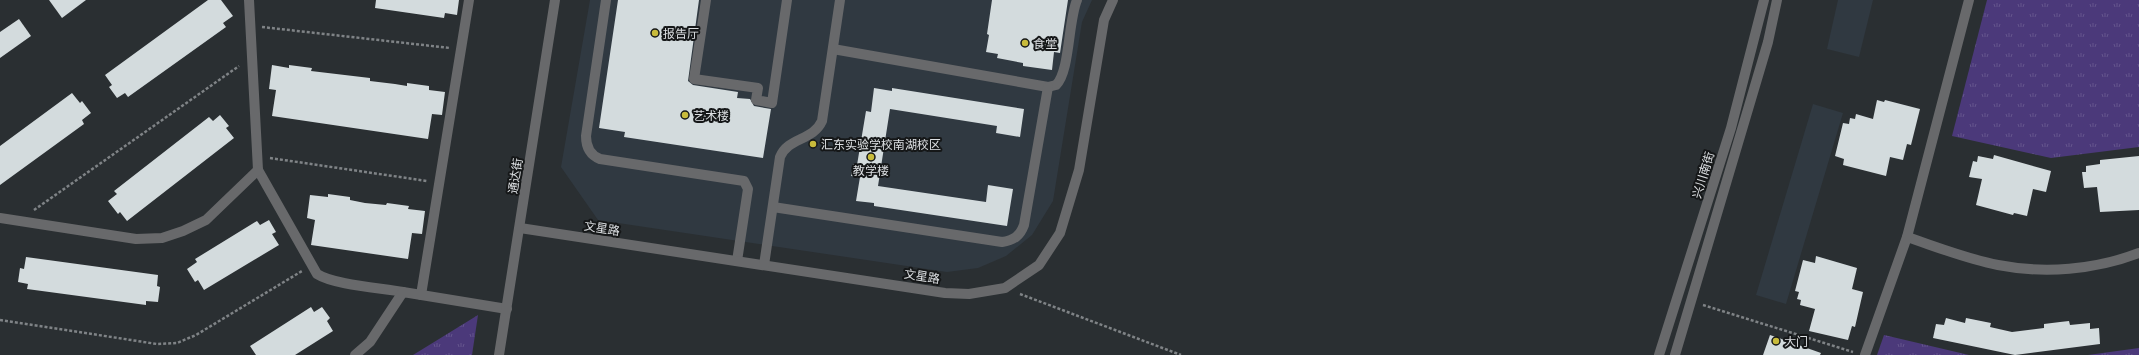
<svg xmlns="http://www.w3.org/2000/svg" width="2139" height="355" font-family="Mulish,'Noto Sans SC',sans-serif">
<defs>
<pattern id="grass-tufts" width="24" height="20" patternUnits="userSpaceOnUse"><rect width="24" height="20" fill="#4b397a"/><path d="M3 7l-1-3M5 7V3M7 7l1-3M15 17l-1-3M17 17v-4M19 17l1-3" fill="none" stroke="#64558d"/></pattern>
</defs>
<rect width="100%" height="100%" fill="#2a2f32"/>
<g fill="#303941">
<polygon points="590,0 1092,0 1082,22 1053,201 1032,235 1006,256 978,268 947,272 598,220 561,167"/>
<polygon points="1838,0 1873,0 1859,57 1827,49"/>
<polygon points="1813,104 1843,113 1786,304 1756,295"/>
</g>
<g fill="url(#grass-tufts)">
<polygon points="1987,0 2139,0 2139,147 2051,158 1952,136"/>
<polygon points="478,315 472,355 413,355"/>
<polygon points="1884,335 1969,355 1877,355"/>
<polygon points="2139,348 2139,355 2088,355"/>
</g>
<g fill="#d3dbdd">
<polygon points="49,0 86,0 62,18"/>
<polygon points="208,0 221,0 233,16 223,23 226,27 128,97 125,93 117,98 109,87 112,85 105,75"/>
<polygon points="376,0 459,0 457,15 445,13 444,18 375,8"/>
<polygon points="618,0 699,0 688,81 693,85 738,92 737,98 750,99 754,106 771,109 763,158 624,137 625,132 599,128"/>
<polygon points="992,0 1068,0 1060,53 1054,52 1052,70 1023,66 1023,63 997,58 998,54 986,52 989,35 987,34"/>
<polygon points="19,19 31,36 0,58 0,32"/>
<polygon points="272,65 289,68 289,65 312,68 311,71 370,78 370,81 395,84 407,86 407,83 429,86 429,90 445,92 442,115 432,114 428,139 272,116 276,90 269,89"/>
<polygon points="874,88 892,91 892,88 1024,109 1020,137 996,133 997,126 890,109 878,186 986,202 988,185 1013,189 1007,226 874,206 874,203 856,201 860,177 851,176 853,164 857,165 866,111 871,112"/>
<polygon points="72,93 80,103 82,101 91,113 82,120 84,124 0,185 0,146"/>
<polygon points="1877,100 1884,102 1885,100 1920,109 1911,145 1907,144 1903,160 1890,157 1886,176 1843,165 1844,159 1835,156 1843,123 1849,124 1850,118 1855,119 1856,114 1873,119"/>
<polygon points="220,115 229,126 226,128 234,138 127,221 120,212 118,214 108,201 117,194 114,191 209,117 213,121"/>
<polygon points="1994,155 2051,171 2046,192 2033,189 2027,216 2014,213 2013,215 1976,205 1982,179 1969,177 1973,161 1977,162 1978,156 1993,159"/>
<polygon points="2139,156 2139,210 2100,212 2097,187 2084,188 2082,172 2086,172 2086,166 2100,164 2100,160"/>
<polygon points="328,194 350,197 350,200 365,203 386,205 387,203 409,206 408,209 425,211 422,234 412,233 408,259 311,245 315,220 307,218 310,195 328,197"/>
<polygon points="269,220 276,232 272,234 279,245 204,290 198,280 195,282 187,269 197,262 195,259 257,221 260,225"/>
<polygon points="1816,256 1857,268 1852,289 1863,292 1855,327 1852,326 1848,340 1809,331 1815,309 1800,305 1801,300 1797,299 1799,292 1795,291 1803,260 1815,263"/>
<polygon points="26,257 158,275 157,286 160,287 158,302 146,301 146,305 27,289 28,284 18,282 20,268 24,269"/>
<polygon points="311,307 314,312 322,307 330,318 327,321 333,331 295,355 256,355 250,346"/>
<polygon points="1946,318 1965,323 1966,318 1991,323 1990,327 2012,332 2044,328 2044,324 2060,322 2069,321 2070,325 2090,323 2090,329 2099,328 2100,344 2015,355 1933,338 1936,324 1944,325"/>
<polygon points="1770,335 1821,353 1820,355 1763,355"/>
</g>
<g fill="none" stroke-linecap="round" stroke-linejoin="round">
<g stroke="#7f8386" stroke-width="2.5" stroke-dasharray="3 2" stroke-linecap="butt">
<polyline points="262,27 450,48"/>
<polyline points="270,158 427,181"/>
<polyline points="34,210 239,66"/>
<polyline points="1020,294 1181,355"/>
<polyline points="1703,305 1853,352"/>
<polyline points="0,320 157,344 177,343 196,335 302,271"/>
</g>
<g stroke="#68696b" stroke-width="10">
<path d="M249,0L258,170L317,274C334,285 382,288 403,292"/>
<path d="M606,0L586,136C586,147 590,155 600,159L744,181L748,189L737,261"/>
<polyline points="706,0 694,79 758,88 756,100 772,103 787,0"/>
<path d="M833,49L1048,87L1056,85C1070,72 1068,21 1077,0"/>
<path d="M773,207L1002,242C1014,240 1020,236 1024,225L1048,87"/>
<polyline points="0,218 136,239 162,238 183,231 206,220 258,170"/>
<polyline points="520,228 945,293 969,294 1005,288 1039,265 1060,233 1079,170 1104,20 1113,0"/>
<path d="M1907,237C1937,247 1967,259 1998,265C2044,274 2095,270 2139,253"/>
<path d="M764,265L780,157C788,137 813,141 822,121L840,0"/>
<polyline points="421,295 469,0"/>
<polyline points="355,355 370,342 403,292 507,309"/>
<polyline points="499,355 555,0"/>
<polyline points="1659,355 1731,128 1764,0"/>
<polyline points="1675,355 1768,42 1777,0"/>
<polyline points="1865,355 1907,237 1969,0"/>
</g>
</g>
<g fill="#c8bb3b" stroke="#151718" stroke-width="1.5">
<circle cx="655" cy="33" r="4"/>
<circle cx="1025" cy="43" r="4"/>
<circle cx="685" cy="115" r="4"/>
<circle cx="813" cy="144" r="4"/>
<circle cx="871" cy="157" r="4"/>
<circle cx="1776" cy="341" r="4"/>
</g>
<g text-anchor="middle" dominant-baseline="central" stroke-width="4" stroke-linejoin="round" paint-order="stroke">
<g font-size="12" fill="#dde0e3" stroke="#151718" text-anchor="start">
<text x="663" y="33">报告厅</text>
<text x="1033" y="43">食堂</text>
<text x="693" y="115">艺术楼</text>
<text x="821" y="144">汇东实验学校南湖校区</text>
<text x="871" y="170" text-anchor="middle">教学楼</text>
<text x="1784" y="341">大门</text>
</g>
<g font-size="12" fill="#dde0e3" stroke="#151718">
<text transform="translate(1703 175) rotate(-73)">兴川南街</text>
<text transform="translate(515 176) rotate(-81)">通达街</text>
<text transform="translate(602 228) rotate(9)">文星路</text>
<text transform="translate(922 276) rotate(9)">文星路</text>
</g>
</g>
</svg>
